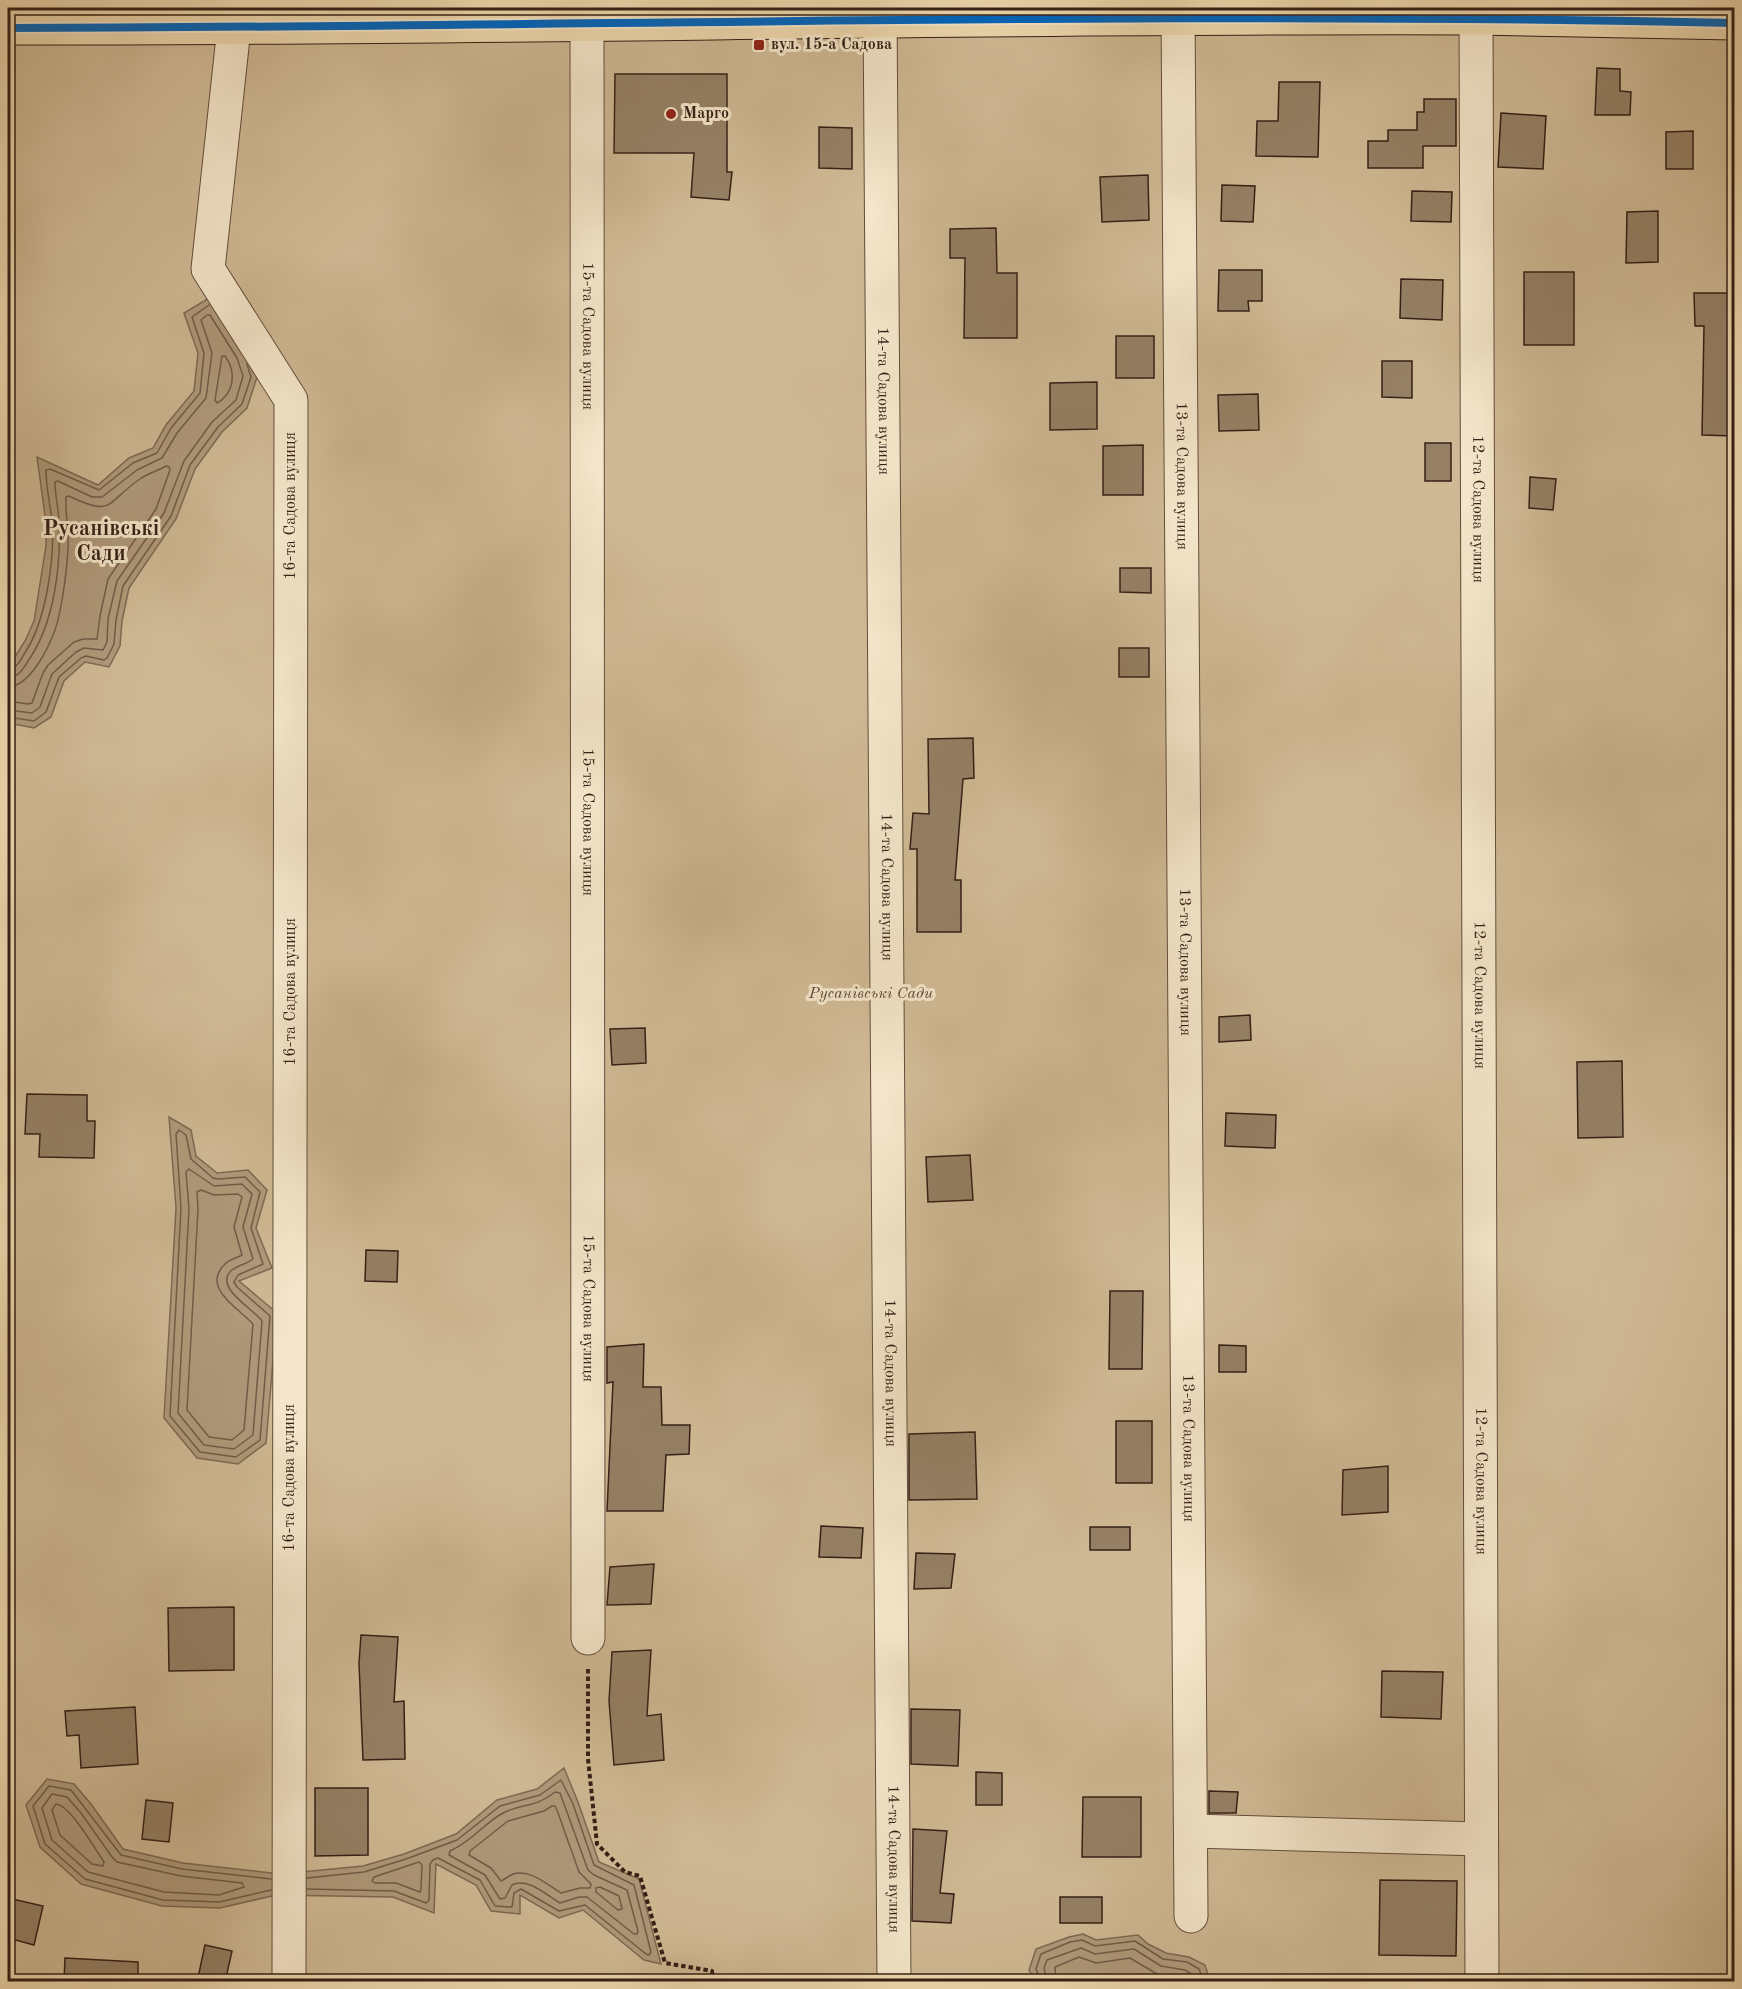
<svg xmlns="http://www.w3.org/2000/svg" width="1742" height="1989" font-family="'Old Standard TT',serif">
<rect width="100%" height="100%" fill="#eed8ae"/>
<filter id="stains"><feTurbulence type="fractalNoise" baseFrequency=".00333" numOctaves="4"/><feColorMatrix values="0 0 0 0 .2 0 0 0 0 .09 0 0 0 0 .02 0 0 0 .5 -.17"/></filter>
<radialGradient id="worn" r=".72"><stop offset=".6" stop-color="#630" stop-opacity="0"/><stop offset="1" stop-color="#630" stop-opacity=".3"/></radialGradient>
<rect fill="#cfb994" stroke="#826c55" stroke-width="1.5" x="8" y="8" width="1726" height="1973"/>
<g fill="#af997a" stroke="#7e6952" stroke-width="1.5">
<polygon points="214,295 257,377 247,408 222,432 195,469 176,519 129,588 122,621 120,646 109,667 85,662 64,681 51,717 34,728 8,723 8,668 25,641 34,621 46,546 46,523 37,457 98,485 129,458 153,448 166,425 194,391 198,353 184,313"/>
<polygon points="169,1117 191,1130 196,1156 217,1173 248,1170 267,1190 256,1228 272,1268 239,1281 277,1313 266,1443 238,1464 197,1458 164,1418 176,1208"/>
<polygon points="564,1768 578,1802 599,1862 639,1879 661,1964 644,1960 583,1910 559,1918 520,1895 520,1914 491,1911 476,1885 436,1864 434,1913 393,1897 276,1895 220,1908 162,1906 81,1884 40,1847 26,1805 47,1779 74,1784 91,1804 123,1849 183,1863 281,1874 363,1866 404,1854 456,1834 497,1800 537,1789"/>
<polygon points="1083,1934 1096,1940 1138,1935 1148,1944 1166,1953 1189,1957 1205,1965 1210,1981 1032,1981 1034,1979 1029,1970 1036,1949 1069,1937"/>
</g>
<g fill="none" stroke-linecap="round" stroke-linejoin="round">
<g stroke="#725c48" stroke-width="1.5">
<path d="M222,356H225C237,372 234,394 217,403L215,400Z"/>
<path d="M8,670C17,669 21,659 26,651C46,620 55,558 52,521C50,504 46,487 46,470L50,469L99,490L133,463L157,453L171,428L200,393L204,353L192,317L209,305"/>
<path d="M8,678C20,677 24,667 30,658C54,622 61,566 59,524C59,510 55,496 55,482L58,481L92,497H102L137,470L162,458L177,433L206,398L212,353L201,320L207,315H210L237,358L243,376L236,400L212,422L184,461L164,513L117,581L108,619L107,642L103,650L84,648L76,652L52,674L40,707L32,713L8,710"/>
<path d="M8,687C30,686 48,649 55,630C62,610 67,569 68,547C69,530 65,513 66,497L69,496C114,518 106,502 140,479C148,473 158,471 166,466L169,467L170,470L156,509L108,579L100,616L97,639H83L74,642L48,665L43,673L32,703L28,704L8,701"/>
<polyline points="8,717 34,721 46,712 59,677 81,658 86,656 104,660 107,658 114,644 116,620 123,586 171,516 190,465 218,427 242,404 251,377 247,364"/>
<polygon points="179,1130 186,1135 191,1159 213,1178 218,1179 245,1177 260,1192 251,1228 263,1264 238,1275 234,1282 237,1287 270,1316 260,1440 236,1457 200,1452 170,1416 181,1208 176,1134"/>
<path d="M189,1169L214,1186L242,1184L252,1194L243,1227L253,1259C247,1264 238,1265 232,1270C212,1287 254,1309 262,1321L253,1435L234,1449L204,1445L178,1413L189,1209L186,1172Z"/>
<path d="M201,1190L214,1195L238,1194L242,1197L234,1227L242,1255C237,1258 230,1259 225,1264C200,1288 240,1309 253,1324L244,1430L232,1440L209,1437L187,1410L198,1209L197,1192Z"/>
<path d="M555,1792L560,1793L588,1870L594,1875L627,1890L638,1931L637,1934H634L587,1897H579L560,1903C546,1895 528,1877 512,1885L505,1898L500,1899L485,1875L449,1855L450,1851C473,1841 484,1823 503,1813C522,1803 536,1808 555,1792Z"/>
<polygon points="52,1794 67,1797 81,1813 112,1857 117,1862 181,1876 242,1883 244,1887 219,1895 164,1892 88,1872 52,1840 42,1808"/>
<path d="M56,1804C70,1805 95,1849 104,1862L103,1866L92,1864L60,1835L52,1810Z"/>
<path d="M552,1806H555L557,1810L579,1872L591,1884L590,1888H580L561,1893C548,1885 530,1869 513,1874C509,1876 505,1879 501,1881L491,1868L469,1855L470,1851L508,1821L544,1811Z"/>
<polygon points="419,1862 422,1865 421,1889 420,1892 396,1883 375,1883 372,1881 374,1877"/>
<polygon points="600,1887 619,1896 622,1909 618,1910 596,1892 596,1888"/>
<polyline points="307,1889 394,1891 426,1903 429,1900 430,1864 433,1860 438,1858 480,1880 495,1906 512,1907 514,1893 521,1889 559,1911 585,1905 646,1954 649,1955 651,1952 634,1885 594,1865 573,1804 561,1780 540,1795 500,1806 457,1840 406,1859 364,1872 307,1878"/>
<polyline points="271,1890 219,1902 163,1900 85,1879 45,1844 33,1806 49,1786 71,1790 121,1855 182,1869 271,1879"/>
<polyline points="1039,1982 1039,1977 1036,1969 1041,1954 1070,1942 1082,1940 1095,1946 1135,1941 1163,1959 1187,1962 1199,1969 1204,1982"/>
<polyline points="1047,1982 1044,1968 1047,1960 1081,1948 1095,1954 1134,1949 1161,1966 1185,1970 1193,1975 1196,1982"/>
<polyline points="1056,1982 1055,1967 1079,1957 1096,1963 1130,1958 1157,1974 1181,1978 1186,1982"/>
</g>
</g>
<g fill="#958065" stroke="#352016" stroke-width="1.5">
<polygon points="1597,68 1620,69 1620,91 1631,92 1630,115 1595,115"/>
<polygon points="615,74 727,74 727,172 732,172 729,200 691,197 694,153 614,153"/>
<polygon points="1279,82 1320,82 1318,157 1256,156 1257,121 1278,121"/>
<polygon points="1424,99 1456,99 1456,146 1423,146 1423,168 1368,168 1368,141 1388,141 1388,130 1417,130 1417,112 1424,112"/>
<polygon points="1501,113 1546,116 1543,169 1498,167"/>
<polygon points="819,127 852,128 852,169 819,168"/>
<polygon points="1693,131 1693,169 1666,169 1666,132"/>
<polygon points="1148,175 1149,220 1102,222 1100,177"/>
<polygon points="1222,185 1255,186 1253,222 1221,221"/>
<polygon points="1412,191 1452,192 1451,222 1411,221"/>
<polygon points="1658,211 1658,262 1626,263 1627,212"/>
<polygon points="996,228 997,273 1017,273 1017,338 964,338 965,258 950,258 950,229"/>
<polygon points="1219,270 1262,270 1262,301 1248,301 1249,311 1218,311"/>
<rect x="1524" y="272" width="50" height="73"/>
<polygon points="1401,279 1443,280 1442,320 1400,318"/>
<polygon points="1694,293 1734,293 1734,436 1702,435 1704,326 1695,326"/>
<rect x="1116" y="336" width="38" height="42"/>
<polygon points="1382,361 1412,361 1412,398 1382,397"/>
<polygon points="1097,382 1097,429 1050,430 1050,383"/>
<polygon points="1258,394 1259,430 1219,431 1218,395"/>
<rect x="1425" y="443" width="26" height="38"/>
<polygon points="1143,445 1143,495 1103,495 1103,446"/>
<polygon points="1530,477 1556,479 1553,510 1529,508"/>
<polygon points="1120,568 1151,568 1151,593 1120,592"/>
<rect x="1119" y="648" width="30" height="29"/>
<polygon points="973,738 974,778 963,779 955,880 961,880 961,932 917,932 917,849 910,849 913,813 929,814 928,739"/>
<polygon points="1250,1015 1251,1040 1219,1042 1219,1017"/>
<polygon points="645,1028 646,1063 612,1065 610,1029"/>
<polygon points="1622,1061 1623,1137 1578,1138 1577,1062"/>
<polygon points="27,1094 87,1095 87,1121 95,1121 94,1158 39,1157 40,1134 25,1134"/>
<polygon points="1226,1113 1276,1115 1275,1148 1225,1146"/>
<polygon points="970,1155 973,1200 928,1202 926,1157"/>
<polygon points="366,1250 398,1251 397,1282 365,1281"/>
<polygon points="1110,1291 1143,1291 1142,1369 1109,1369"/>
<polygon points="644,1344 643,1387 661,1387 662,1425 690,1425 689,1454 666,1455 663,1511 607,1511 613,1382 607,1383 607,1347"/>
<polygon points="1219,1345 1246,1346 1246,1372 1219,1372"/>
<rect x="1116" y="1421" width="36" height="62"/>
<polygon points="975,1432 977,1499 909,1500 909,1434"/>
<polygon points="1388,1466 1388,1512 1342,1515 1343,1470"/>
<polygon points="821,1526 863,1528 861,1558 819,1557"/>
<rect x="1090" y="1527" width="40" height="23"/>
<polygon points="916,1553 955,1554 951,1588 914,1589"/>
<polygon points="654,1564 651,1604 607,1605 610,1567"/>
<polygon points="234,1607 234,1670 169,1671 168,1608"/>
<polygon points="361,1635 398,1637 394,1702 404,1701 405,1759 363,1760 359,1663"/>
<polygon points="651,1650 647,1716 661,1714 664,1760 614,1765 609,1701 612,1652"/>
<polygon points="1382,1671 1443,1672 1441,1719 1381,1717"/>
<polygon points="135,1707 138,1764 81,1768 79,1735 67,1736 65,1711"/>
<polygon points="911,1709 960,1710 958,1766 911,1764"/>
<polygon points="976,1772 1002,1773 1002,1805 976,1805"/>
<polygon points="315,1788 368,1788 368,1855 315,1856"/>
<polygon points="1209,1791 1238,1792 1236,1813 1209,1813"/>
<polygon points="1083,1797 1141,1797 1141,1857 1082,1857"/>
<polygon points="146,1800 173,1803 169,1842 142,1839"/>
<polygon points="913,1829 947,1831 940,1893 954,1894 951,1923 912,1921"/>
<polygon points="1380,1880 1457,1881 1456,1956 1379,1955"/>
<rect x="1060" y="1897" width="42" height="26"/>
<polygon points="8,1898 43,1906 34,1945 8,1938"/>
<polygon points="205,1945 232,1951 225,1982 197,1982"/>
<polygon points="65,1958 138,1962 138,1982 64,1982"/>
</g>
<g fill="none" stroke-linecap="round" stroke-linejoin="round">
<defs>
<g id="minor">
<path id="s1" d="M587,8L588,1638"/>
<path id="s2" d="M880,8L894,1982"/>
<path id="s3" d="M1178,8L1191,1916"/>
<path id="s4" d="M1476,8L1482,1982"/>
<polyline points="234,28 208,269 291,400 289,1982"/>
<polyline points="1192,1831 1481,1839"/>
</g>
<path id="major" d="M8,28C496,29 985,16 1474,18C1561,19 1648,21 1734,23"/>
</defs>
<use href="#minor" stroke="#634e3c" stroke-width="35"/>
<use href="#major" stroke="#352016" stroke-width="35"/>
<polyline stroke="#352016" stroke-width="4" stroke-dasharray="4.5 3" stroke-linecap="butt" points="588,1669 588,1759 597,1844 625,1872 640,1876 665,1963 712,1971 713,1982"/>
<use href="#minor" stroke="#f4e6ca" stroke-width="33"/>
<use href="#major" stroke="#eed8ae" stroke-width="33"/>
<defs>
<path id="bus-1" d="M8,28C583,27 1159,10 1734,23"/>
</defs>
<use href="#bus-1" stroke="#f4e6ca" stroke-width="12"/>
<use href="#bus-1" stroke="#0065bd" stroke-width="8"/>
</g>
<g fill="#8f2418" stroke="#f4e6ca" stroke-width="2">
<rect x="753" y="39" width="12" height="12" rx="3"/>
<circle cx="671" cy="114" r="6"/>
</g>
<g text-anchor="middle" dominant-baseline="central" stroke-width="6" stroke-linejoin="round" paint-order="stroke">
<g font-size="16" font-weight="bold" fill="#352016" stroke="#f4e6ca" text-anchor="start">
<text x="771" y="45">вул. 15-а Садова</text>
<text x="683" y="114">Марго</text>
</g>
<g font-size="16" fill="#352016" stroke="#f4e6ca">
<text stroke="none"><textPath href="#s1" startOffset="328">15-та Садова вулиця</textPath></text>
<text stroke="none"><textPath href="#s2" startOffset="393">14-та Садова вулиця</textPath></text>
<text stroke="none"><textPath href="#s3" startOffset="468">13-та Садова вулиця</textPath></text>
<text transform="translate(291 506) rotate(-90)">16-та Садова вулиця</text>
<text stroke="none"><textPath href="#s4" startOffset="501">12-та Садова вулиця</textPath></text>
<text stroke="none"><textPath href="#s1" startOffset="814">15-та Садова вулиця</textPath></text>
<text stroke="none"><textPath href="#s2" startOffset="879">14-та Садова вулиця</textPath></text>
<text stroke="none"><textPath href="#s3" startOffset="954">13-та Садова вулиця</textPath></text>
<text transform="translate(291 992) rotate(-90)">16-та Садова вулиця</text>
<text stroke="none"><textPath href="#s4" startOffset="987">12-та Садова вулиця</textPath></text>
<text stroke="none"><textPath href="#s1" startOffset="1300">15-та Садова вулиця</textPath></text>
<text stroke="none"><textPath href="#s2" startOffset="1365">14-та Садова вулиця</textPath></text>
<text stroke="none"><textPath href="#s3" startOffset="1440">13-та Садова вулиця</textPath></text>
<text transform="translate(290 1478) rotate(-90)">16-та Садова вулиця</text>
<text stroke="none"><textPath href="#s4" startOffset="1473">12-та Садова вулиця</textPath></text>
<text stroke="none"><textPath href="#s2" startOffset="1851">14-та Садова вулиця</textPath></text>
</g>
<g font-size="16" font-style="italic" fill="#5c4636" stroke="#f4e6ca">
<text x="871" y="994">Русанівські Сади</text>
</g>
<g font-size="22" font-weight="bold" fill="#352016" stroke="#f4e6ca">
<text x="101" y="529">Русанівські<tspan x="101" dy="25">Сади</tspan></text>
</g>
</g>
<rect width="1742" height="1989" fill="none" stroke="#eed8ae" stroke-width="30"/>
<rect x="9" y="9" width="1724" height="1971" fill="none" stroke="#352016" stroke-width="3"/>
<rect x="15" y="15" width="1712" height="1959" fill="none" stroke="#352016" stroke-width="1.5"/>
<rect width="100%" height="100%" filter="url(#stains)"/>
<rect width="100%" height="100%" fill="url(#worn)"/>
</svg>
